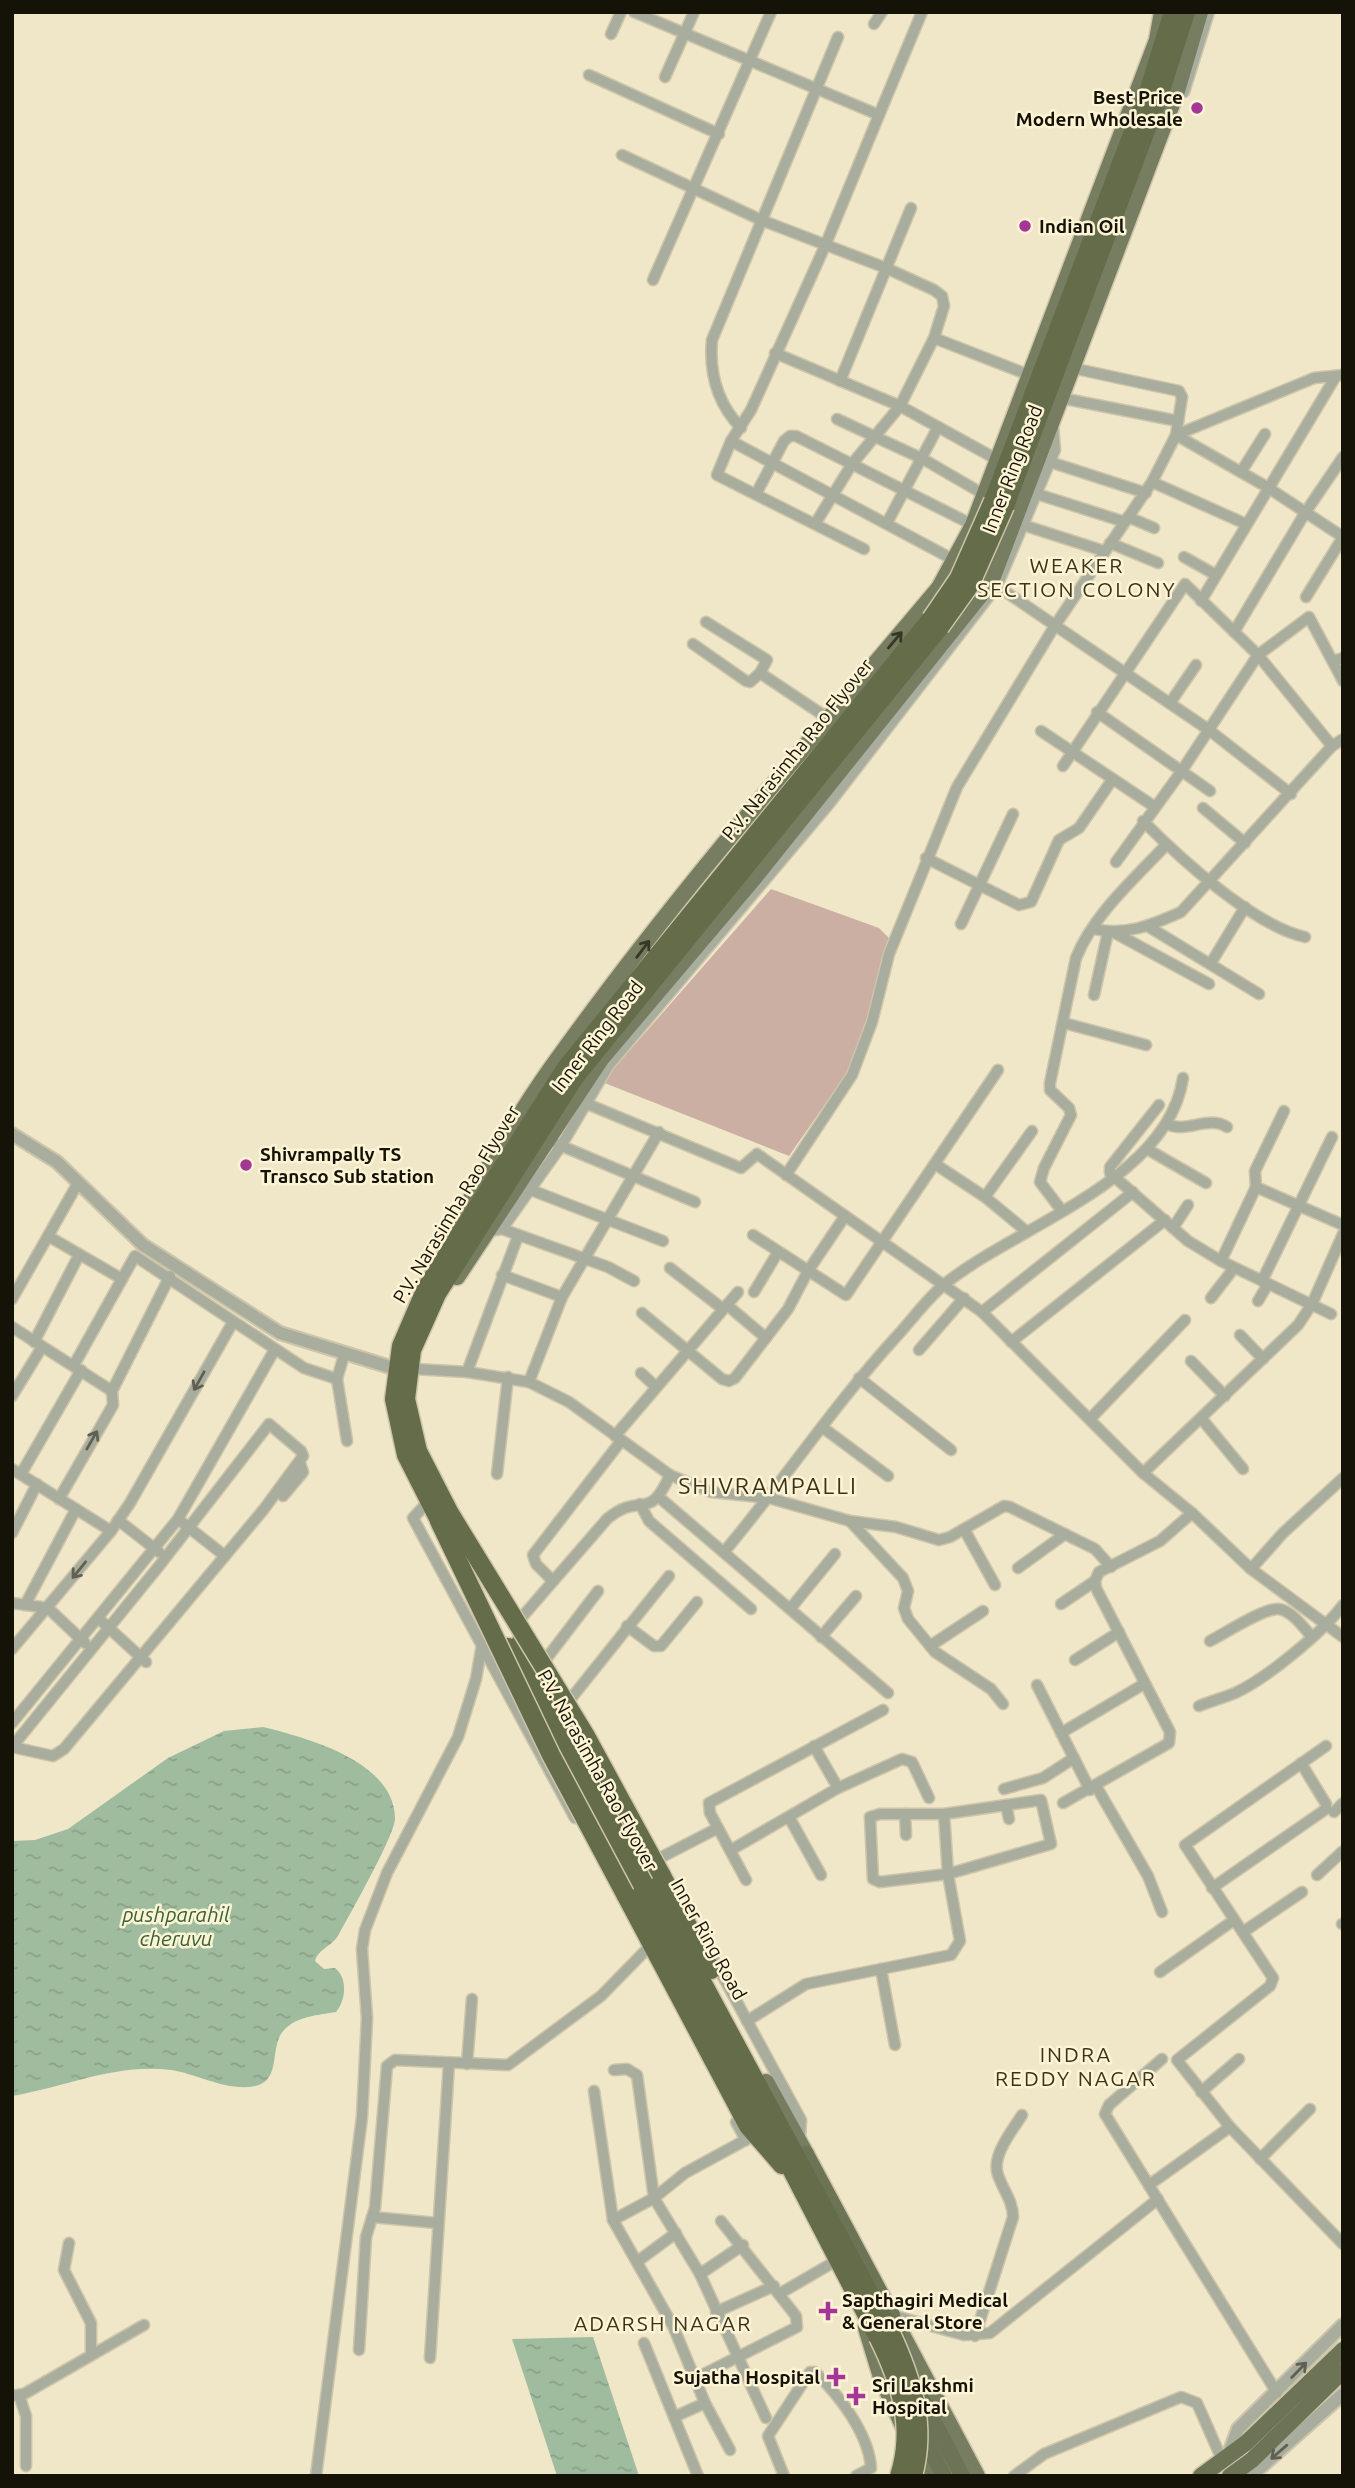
<svg xmlns="http://www.w3.org/2000/svg" width="1355" height="2488" font-family="Ubuntu,sans-serif">
<defs>
<pattern id="water-ripples" width="26" height="14" patternUnits="userSpaceOnUse" patternTransform="scale(1.75)"><rect width="26" height="14" fill="#a0bc9e"/><path d="M2 4q2-2 4 0t4 0M15 11q2-2 4 0t4 0" fill="none" stroke="#89a187"/></pattern>
</defs>
<rect width="100%" height="100%" fill="#f0e7c8"/>
<polygon fill="#cbafa2" points="771,889 879,928 894,943 860,1054 789,1156 602,1082"/>
<g fill="url(#water-ripples)">
<path d="M263,1727C307,1738 394,1761 395,1818C396,1833 349,1916 339,1934C333,1946 318,1949 315,1961L324,1969L335,1968C348,1978 346,2000 336,2012C319,2015 298,2016 285,2029C268,2045 283,2080 255,2086C228,2092 198,2074 171,2070C116,2063 65,2087 12,2096V1841L35,1840L68,1829L168,1758L224,1731Z"/>
<polygon points="593,2337 639,2476 557,2476 512,2339"/>
</g>
<g fill="none" stroke-linecap="round" stroke-linejoin="round">
<defs>
<g id="minor">
<polyline points="634,12 879,115 922,12"/>
<polyline points="874,24 882,12"/>
<polyline points="611,34 621,12"/>
<polyline points="589,75 719,134"/>
<polyline points="665,77 694,12"/>
<polyline points="1184,92 1209,12"/>
<polyline points="622,155 761,220 886,268 934,290 942,296 944,306 934,338 900,406 852,464 815,524"/>
<polyline points="653,280 771,12"/>
<polyline points="934,338 1029,375"/>
<polyline points="775,353 900,406 998,460"/>
<polyline points="840,381 911,208"/>
<polyline points="1061,398 1178,421"/>
<polyline points="837,419 923,459 985,495"/>
<path d="M741,428C717,403 709,374 712,340L838,37"/>
<polyline points="1176,435 1267,487 1343,537"/>
<polyline points="1176,435 1314,378 1343,375"/>
<polyline points="731,441 956,561"/>
<polyline points="1050,462 1146,493"/>
<polyline points="1241,472 1265,434"/>
<polyline points="1152,482 1246,524"/>
<polyline points="756,494 784,441 790,436 796,436 973,525"/>
<polyline points="1037,494 1125,522"/>
<polyline points="1128,517 1154,528"/>
<polyline points="887,523 938,427"/>
<polyline points="1023,525 1104,551"/>
<polyline points="1110,543 1158,563"/>
<polyline points="864,549 717,475 731,441 751,410 825,246 879,115"/>
<polyline points="1184,557 1216,575"/>
<polyline points="997,586 1209,730 1291,794"/>
<polyline points="1306,597 1343,537"/>
<polyline points="1201,601 1336,376"/>
<polyline points="1234,632 1305,513 1343,457"/>
<polyline points="693,644 746,681 750,682 760,673 767,660 706,622"/>
<polyline points="1333,661 1343,658"/>
<polyline points="760,673 829,719"/>
<polyline points="1170,703 1196,665"/>
<polyline points="1097,712 1210,791"/>
<polyline points="1041,731 1155,807"/>
<polyline points="1063,766 1185,584 1258,655 1332,746"/>
<polyline points="1203,808 1245,843"/>
<path d="M1143,821C1182,860 1253,925 1305,937"/>
<polyline points="926,858 1019,905 1031,902 1059,840 1079,828 1112,780"/>
<polyline points="1116,862 1181,772 1258,655 1309,617 1343,681"/>
<polyline points="961,924 1013,814"/>
<polyline points="1149,927 1259,994"/>
<path d="M1094,929C1126,936 1152,925 1181,912L1332,746L1343,739"/>
<polyline points="1115,933 1209,984"/>
<polyline points="1211,963 1245,907"/>
<polyline points="1094,995 1108,932"/>
<polyline points="1064,1023 1146,1045"/>
<polyline points="585,1103 741,1168 757,1154 982,1312 1143,1473 1192,1513 1251,1569 1343,1637"/>
<polyline points="1159,1105 1110,1167 1110,1173 1188,1241 1221,1261 1331,1314"/>
<polyline points="1284,1111 1255,1171 1256,1187 1343,1225"/>
<path d="M1167,1124C1186,1134 1208,1115 1227,1127"/>
<polyline points="557,1144 695,1202"/>
<polyline points="1147,1149 1206,1183"/>
<polyline points="935,1164 985,1197 1026,1231"/>
<polyline points="786,1175 852,1075 872,1022 889,954 957,787 1054,627 1152,482 1176,435 1182,397 1179,391 1072,368"/>
<polyline points="531,1190 663,1241"/>
<polyline points="985,1197 1032,1131"/>
<path d="M1062,1211L1040,1182L1044,1168L1071,1115L1069,1108L1050,1090V1083L1076,958C1093,915 1135,878 1166,845"/>
<polyline points="1173,1228 1188,1205"/>
<polyline points="502,1229 608,1267 634,1281"/>
<polyline points="489,1231 502,1229 561,1146 609,1065 829,804 997,586 1055,450 1053,426"/>
<polyline points="753,1235 846,1295 998,1070"/>
<polyline points="48,1236 78,1183"/>
<polyline points="1221,1261 1256,1187"/>
<polyline points="670,1268 723,1309"/>
<polyline points="502,1275 562,1297"/>
<polyline points="1262,1281 1332,1137"/>
<polyline points="754,1292 778,1252"/>
<polyline points="1211,1298 1234,1268"/>
<polyline points="12,1299 48,1236 122,1279 135,1256 304,1368 337,1379"/>
<polyline points="1258,1301 1268,1284"/>
<polyline points="727,1305 766,1338"/>
<polyline points="982,1312 1133,1192"/>
<polyline points="642,1313 722,1379 729,1381 735,1378 788,1309 808,1271 845,1216"/>
<polyline points="12,1327 112,1391"/>
<polyline points="1240,1335 1263,1359"/>
<polyline points="34,1342 79,1255"/>
<polyline points="1011,1342 1165,1220"/>
<polyline points="919,1350 964,1298"/>
<polyline points="344,1355 337,1379 347,1441"/>
<polyline points="1191,1361 1225,1396"/>
<polyline points="74,1365 122,1279"/>
<polyline points="414,1369 467,1372 529,1382 569,1402 670,1475 711,1492 769,1498 850,1521 896,1527 939,1540 950,1537 1004,1506 1010,1507 1095,1549 1111,1567"/>
<polyline points="467,1372 518,1236"/>
<polyline points="641,1373 655,1386"/>
<polyline points="859,1378 951,1450"/>
<polyline points="529,1382 562,1297 659,1132"/>
<polyline points="12,1396 42,1347"/>
<polyline points="1201,1418 1243,1469"/>
<polyline points="1090,1419 1185,1320"/>
<polygon points="269,1424 301,1451 303,1456 264,1509 64,1749 53,1756 12,1747 159,1566"/>
<polyline points="822,1427 888,1476"/>
<polyline points="615,1436 738,1292"/>
<polyline points="12,1469 111,1531"/>
<polyline points="1143,1473 1298,1325 1312,1304 1343,1234"/>
<polyline points="21,1474 81,1370"/>
<polyline points="497,1474 508,1377"/>
<polyline points="283,1496 303,1472 300,1463"/>
<polyline points="660,1498 888,1693"/>
<polyline points="59,1499 113,1405 112,1391 170,1276"/>
<polyline points="426,1504 413,1518 575,1818"/>
<polyline points="640,1504 649,1521 751,1609"/>
<polyline points="178,1519 225,1556"/>
<polyline points="118,1520 159,1552"/>
<polyline points="850,1521 903,1578 908,1591 904,1608 908,1619 935,1652 991,1689 1003,1704"/>
<polyline points="964,1529 995,1585"/>
<polyline points="12,1533 37,1484"/>
<path d="M724,1552C783,1482 834,1405 896,1337C912,1320 928,1297 946,1283C1019,1225 1168,1180 1183,1078"/>
<polyline points="1018,1568 1065,1534"/>
<polyline points="1251,1569 1283,1533 1343,1478"/>
<polyline points="553,1581 536,1564 533,1555 621,1441"/>
<polyline points="12,1603 48,1608 85,1643"/>
<polyline points="1061,1604 1095,1581"/>
<polyline points="25,1605 76,1509"/>
<polyline points="790,1609 835,1554"/>
<polyline points="98,1618 146,1662"/>
<path d="M516,1624L607,1519C642,1490 648,1524 670,1475"/>
<polyline points="627,1626 654,1646 661,1646 697,1602"/>
<polyline points="821,1637 856,1596"/>
<path d="M1210,1641C1224,1634 1265,1607 1279,1609C1292,1611 1304,1628 1312,1637"/>
<polyline points="930,1646 983,1611"/>
<polyline points="12,1649 111,1531 130,1503 233,1322"/>
<polyline points="1075,1660 1119,1632"/>
<polyline points="540,1667 598,1591"/>
<polyline points="1037,1685 1090,1790"/>
<polyline points="565,1706 669,1576"/>
<path d="M1199,1706C1211,1701 1223,1698 1235,1693C1267,1678 1322,1633 1343,1605"/>
<polyline points="12,1723 178,1519 275,1349"/>
<polyline points="1061,1733 1144,1684"/>
<polyline points="814,1746 838,1788"/>
<polyline points="1326,1746 1185,1845 1273,1978 1270,1986 1177,2060 1230,2127 1343,2244"/>
<polyline points="1096,1786 1148,1876 1162,1912"/>
<polyline points="1004,1789 1043,1778 1074,1758"/>
<polyline points="1063,1803 1169,1743 1170,1732 1096,1588 1095,1581 1099,1572 1160,1541 1192,1513"/>
<polyline points="1006,1805 1009,1819"/>
<polyline points="1334,1812 1343,1803"/>
<polyline points="905,1814 906,1835"/>
<polyline points="789,1817 821,1875"/>
<polyline points="731,1850 838,1788 902,1759 912,1762 929,1798"/>
<polyline points="650,1863 718,1828"/>
<polyline points="1317,1875 1343,1851"/>
<polyline points="746,1880 710,1813 709,1803 883,1710"/>
<polyline points="1212,1888 1326,1809 1326,1804 1301,1763"/>
<polyline points="1342,1924 1343,1924"/>
<polyline points="1243,1932 1302,1892"/>
<polyline points="714,1960 801,2120 800,2138"/>
<polyline points="881,1969 895,2045"/>
<polyline points="1160,1972 1234,1920"/>
<polyline points="747,2021 806,1984 951,1955 960,1941 948,1874 1051,1844 1041,1800 944,1814 948,1874 880,1882 873,1879 870,1817 880,1814 944,1814"/>
<polyline points="1162,2059 1109,2105 1105,2114 1277,2393"/>
<polyline points="467,2064 472,1999"/>
<polyline points="614,2070 627,2069 637,2075 654,2198 700,2274 766,2418"/>
<polyline points="594,2091 613,2220 673,2326 705,2403 730,2450"/>
<polyline points="1201,2092 1239,2059"/>
<polyline points="736,2122 746,2140"/>
<polyline points="1260,2159 1310,2109"/>
<polyline points="1149,2185 1230,2127"/>
<polyline points="372,2217 437,2223"/>
<polyline points="613,2220 654,2198 685,2173 751,2137"/>
<polyline points="69,2243 64,2270 91,2323 91,2353"/>
<polyline points="638,2261 676,2233"/>
<polyline points="700,2274 743,2245"/>
<polyline points="779,2294 834,2262"/>
<polyline points="716,2312 774,2286"/>
<polyline points="892,2315 964,2335 990,2333 1158,2199"/>
<path d="M975,2336L1013,2217C1013,2201 1003,2190 998,2175C991,2156 1012,2131 1022,2115"/>
<polyline points="644,2343 698,2476"/>
<polyline points="359,2350 366,2237 375,2208 387,2066 395,2060 508,2065 601,1996 646,1950"/>
<polyline points="430,2358 449,2063"/>
<polyline points="696,2378 797,2327 796,2316 721,2221"/>
<polyline points="19,2395 26,2416 26,2466"/>
<polyline points="12,2396 24,2394 144,2325"/>
<polyline points="674,2417 705,2403"/>
<polyline points="316,2476 362,2117 367,2018 362,1949 365,1930 387,1873 458,1737 476,1679 482,1644"/>
<path d="M784,2476L768,2436L810,2372H815C839,2395 869,2434 871,2468L856,2476"/>
<polyline points="1014,2476 1044,2454 1181,2397 1197,2403 1223,2462"/>
</g>
<g id="tertiary">
<polyline points="12,1134 57,1162 143,1245 280,1333 390,1367"/>
<polyline points="1227,2459 1238,2429 1343,2325"/>
<polyline points="1251,2476 1343,2394"/>
</g>
<g id="primary">
<path d="M453,1231C484,1175 515,1119 552,1067C671,900 807,745 939,588L973,525L1157,40L1162,12"/>
<polyline points="457,1277 601,1059 755,877 991,582 1177,91 1200,12"/>
<polyline points="766,2082 806,2154"/>
<polyline points="896,2323 977,2476"/>
<polyline points="866,2328 881,2377 903,2426"/>
<polyline points="914,2450 927,2476"/>
</g>
<g id="trunk">
<polyline points="806,2154 892,2315 898,2338"/>
<polyline points="916,2388 962,2476"/>
<polyline points="918,2425 944,2476"/>
<polyline points="1201,2476 1246,2443 1343,2350"/>
<polyline points="1230,2476 1252,2460 1343,2371"/>
</g>
<g id="motorway">
<polyline points="993,501 1148,92 1173,12"/>
<polyline points="1005,506 1159,96 1186,12"/>
<polyline points="458,1529 418,1451 406,1399 412,1350 437,1294 575,1077 940,627"/>
<polyline points="446,1534 406,1455 394,1399 401,1346 426,1288 565,1069 931,619"/>
<polyline points="520,1643 890,2331"/>
<polyline points="508,1647 788,2163 878,2337"/>
<polyline points="661,1874 711,1970"/>
<polyline points="625,1894 748,2126 782,2165"/>
</g>
</defs>
<use href="#minor" stroke="#cdc5a9" stroke-width="13"/>
<use href="#tertiary" stroke="#cdc5a9" stroke-width="16"/>
<use href="#primary" stroke="#cdc5a9" stroke-width="19"/>
<use href="#trunk" stroke="#cdc5a9" stroke-width="19"/>
<use href="#motorway" stroke="#cdc5a9" stroke-width="21"/>
<use href="#minor" stroke="#a9ad9d" stroke-width="10"/>
<use href="#tertiary" stroke="#a9ad9d" stroke-width="12"/>
<use href="#primary" stroke="#767d60" stroke-width="16"/>
<use href="#trunk" stroke="#6d7455" stroke-width="16"/>
<use href="#motorway" stroke="#646c4a" stroke-width="18"/>
<defs>
<g id="motorway-bridge">
<polyline points="931,619 959,578 993,501"/>
<polyline points="940,627 970,585 1005,506"/>
<polyline points="451,1515 586,1736 661,1874"/>
<polyline points="439,1521 551,1755 625,1894"/>
<path d="M890,2331C912,2378 927,2424 913,2476"/>
<path d="M878,2337C900,2381 915,2426 899,2476"/>
</g>
</defs>
<use href="#motorway-bridge" stroke="#cdc5a9" stroke-width="21" stroke-linecap="butt"/>
<use href="#motorway-bridge" stroke="#646c4a" stroke-width="18"/>
</g>
<defs><path id="oneway-shaft" d="M-6 0H5M1.5-3L5.5 0L1.5 3" fill="none" stroke-width="1.6" stroke-linecap="round" stroke-linejoin="round" transform="scale(1.75)"/></defs>
<g stroke="#373726">
<use href="#oneway-shaft" transform="translate(895 640) rotate(-50)"/>
<use href="#oneway-shaft" transform="translate(643 949) rotate(-53)"/>
</g>
<g stroke="#5f6052">
<use href="#oneway-shaft" transform="translate(199 1381) rotate(119)"/>
<use href="#oneway-shaft" transform="translate(92 1440) rotate(-60)"/>
<use href="#oneway-shaft" transform="translate(79 1570) rotate(129)"/>
<use href="#oneway-shaft" transform="translate(1299 2370) rotate(-46)"/>
<use href="#oneway-shaft" transform="translate(1279 2452) rotate(139)"/>
</g>
<g fill="#a43796" stroke="#fdf4d5" stroke-width="2.5">
<circle cx="1197" cy="108" r="7"/>
<circle cx="1025" cy="226" r="7"/>
<circle cx="246" cy="1165" r="7"/>
<path d="M824.5 2300.5h7v7h7v7h-7v7h-7v-7h-7v-7h7z"/>
<path d="M832.5 2366.5h7v7h7v7h-7v7h-7v-7h-7v-7h7z"/>
<path d="M852.5 2385.5h7v7h7v7h-7v7h-7v-7h-7v-7h7z"/>
</g>
<g text-anchor="middle" dominant-baseline="central" stroke-width="5" stroke-linejoin="round" paint-order="stroke">
<g font-size="19" font-weight="bold" fill="#151207" stroke="#fdf4d5" text-anchor="start">
<text x="1183" y="97" text-anchor="end">Best Price<tspan x="1183" dy="22">Modern Wholesale</tspan></text>
<text x="1039" y="226">Indian Oil</text>
<text x="260" y="1154">Shivrampally TS<tspan x="260" dy="22">Transco Sub station</tspan></text>
<text x="842" y="2300">Sapthagiri Medical<tspan x="842" dy="22">&amp; General Store</tspan></text>
<text x="820" y="2377" text-anchor="end">Sujatha Hospital</text>
<text x="872" y="2385">Sri Lakshmi<tspan x="872" dy="22">Hospital</tspan></text>
</g>
<g font-size="19" fill="#151207" stroke="#fdf4d5">
<text transform="translate(1012 469) rotate(-69)">Inner Ring Road</text>
<text transform="translate(797 749) rotate(-51)">P.V. Narasimha Rao Flyover</text>
<text transform="translate(597 1036) rotate(-52)">Inner Ring Road</text>
<text transform="translate(456 1204) rotate(-59)">P.V. Narasimha Rao Flyover</text>
<text transform="translate(598 1770) rotate(61)">P.V. Narasimha Rao Flyover</text>
<text transform="translate(709 1939) rotate(61)">Inner Ring Road</text>
</g>
<g font-size="21" letter-spacing="2" fill="#3a3319" stroke="#fdf4d5">
<text x="1077" y="565">WEAKER<tspan x="1077" dy="24">SECTION COLONY</tspan></text>
<text x="1076" y="2054">INDRA<tspan x="1076" dy="24">REDDY NAGAR</tspan></text>
<text x="663" y="2323">ADARSH NAGAR</text>
</g>
<g font-size="21" font-style="italic" fill="#386137" stroke="#fdf4d5">
<text x="176" y="1914">pushparahil<tspan x="176" dy="24">cheruvu</tspan></text>
</g>
<g font-size="23" letter-spacing="2" fill="#3a3319" stroke="#fdf4d5">
<text x="768" y="1485">SHIVRAMPALLI</text>
</g>
</g>
<rect width="1355" height="2488" fill="none" stroke="#151207" stroke-width="28"/>
</svg>
